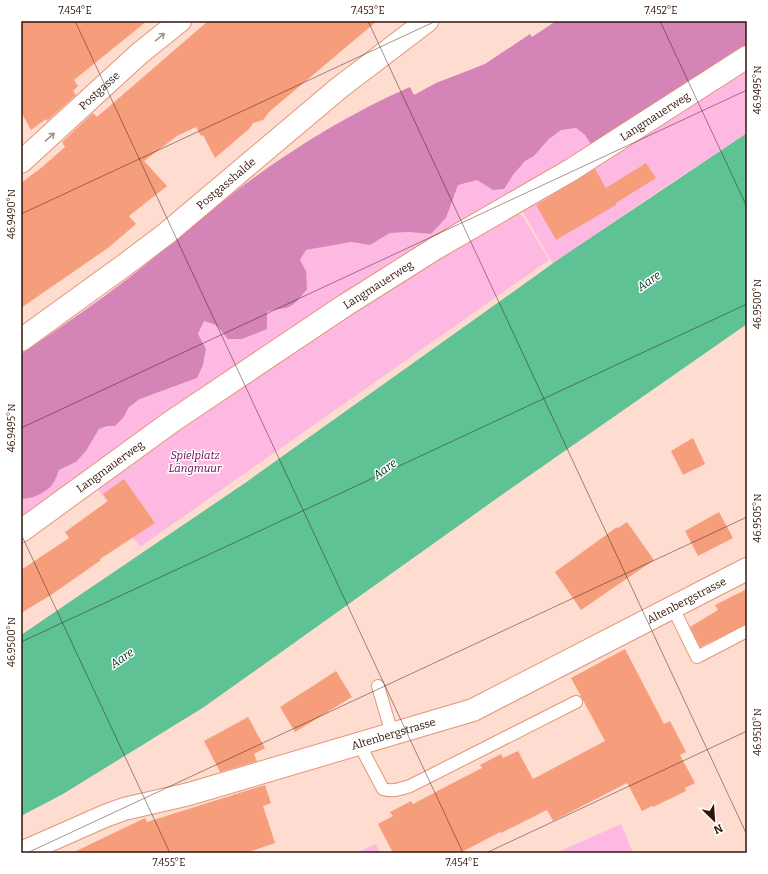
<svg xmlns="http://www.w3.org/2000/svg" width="768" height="874" font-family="Bitter,serif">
<rect width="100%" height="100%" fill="#fedccf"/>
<g fill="#feb9e3">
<polygon points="747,58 747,133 650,197 553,264 513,195 21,521 21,499 28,499 53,484 59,470 76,462 86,451 99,429 123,418 129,407 140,399 197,378 203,365 206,350 198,334 204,321 216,325 228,339 267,329 267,312 274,309 287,308 306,271 300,260 306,250 351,242 370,245 390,233 408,232 431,234 446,218 458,185 477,180 493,190 504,189 513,175 525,161 534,156 549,139 561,130 576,128 585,135 597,153"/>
<polygon points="512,213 522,215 549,260 140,547 96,487 272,363"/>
<polygon points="621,824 633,853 556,853"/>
<polygon points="376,844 380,853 356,853"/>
</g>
<path fill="#d484b6" d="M556,21H747V56L596,152L585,135L576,128L561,130L549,139L534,156L525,161L513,175L504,189L493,190L477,180L458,185L446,218L431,234L408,232L390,233L370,245L351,242L306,250L300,260L306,271L307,289C301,296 296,305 286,308C280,309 274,309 267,312V329L242,339H228L216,325L204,321L198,334L206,349L203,365L197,378L140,399L129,407L123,418L115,426H107L99,429L86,451L76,462L59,470C57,475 55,481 52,485C45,493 32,499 21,499V354C58,329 95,304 130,277C166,249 200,219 236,191C290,150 348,114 410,87L414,95L436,83L485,64L530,34L532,37Z"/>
<polygon fill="#5ec295" points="747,133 747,324 503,494 204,707 63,794 21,816 21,635 245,483 559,259"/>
<g fill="#f69e7b">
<polygon points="21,21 147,21 74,80 78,86 73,91 76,95 47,121 46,119 31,130 21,112"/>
<polygon points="208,21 377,21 269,112 263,120 253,123 249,129 215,158 203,135 201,136 196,127 177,136 144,161 167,186 129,216 136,224 108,248 21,308 21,183 41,168 65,147 62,142 93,113 97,117"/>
<polygon points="646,163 656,178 616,203 616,205 556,240 536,205 595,169 606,188"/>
<polygon points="693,438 705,464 683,475 671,451"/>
<polygon points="124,479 155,523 100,559 101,560 51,595 21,613 21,570 69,538 65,532 108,501 103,494"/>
<polygon points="719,512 733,538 698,556 685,531"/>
<polygon points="627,522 654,560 581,610 555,572 617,527 618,528"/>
<polygon points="747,589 747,624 700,647 690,627 718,610 715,605"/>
<polygon points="625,649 664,724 670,721 686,752 680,755 695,783 685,788 686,791 653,807 652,806 642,811 627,783 553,821 547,810 501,833 500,832 460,853 393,853 378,824 393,816 390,812 411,801 413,804 447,786 482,768 480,765 501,754 503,758 518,751 533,779 605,741 571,678"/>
<polygon points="336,671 352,697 295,732 280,707"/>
<polygon points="248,717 265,748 254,754 257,761 220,772 204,741"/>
<polygon points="265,785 271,803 263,806 275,843 246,853 72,853 145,818 147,822"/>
</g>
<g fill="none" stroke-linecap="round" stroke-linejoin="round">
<defs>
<g id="service">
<polyline points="673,608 697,657 747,631"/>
<polyline points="378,686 392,734"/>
<path d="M361,743L365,755L383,789C393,792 400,789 410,786L576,702"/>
</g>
<g id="minor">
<path id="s1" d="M21,162L140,53L180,21"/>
<path id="s2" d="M21,531L171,422L344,306L436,248L571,170L747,57"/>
<path id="s3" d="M21,853L105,816L124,809L189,794L473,710L747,569"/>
</g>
<g id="tertiary">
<path id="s4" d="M21,340L122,267L167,233L339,88L427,21"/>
</g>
</defs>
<use href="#service" stroke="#e39576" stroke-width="14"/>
<use href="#minor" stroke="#e39576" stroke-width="24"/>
<use href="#tertiary" stroke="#e39576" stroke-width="24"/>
<use href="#service" stroke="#fff" stroke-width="12"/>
<use href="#minor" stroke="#fff" stroke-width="22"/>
<use href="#tertiary" stroke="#fff" stroke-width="22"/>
</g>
<defs><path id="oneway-shaft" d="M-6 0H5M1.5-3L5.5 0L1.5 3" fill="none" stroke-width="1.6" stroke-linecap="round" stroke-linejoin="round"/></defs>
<g stroke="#a29590">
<use href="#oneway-shaft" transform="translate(160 37) rotate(-39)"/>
<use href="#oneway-shaft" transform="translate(50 137) rotate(-41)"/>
</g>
<path fill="none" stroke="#311408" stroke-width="1" stroke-opacity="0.45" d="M75,21L463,853M368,21L747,835M660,21L747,207M21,214L436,21M21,428L747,90M21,534L170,853M21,642L747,304M27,853L747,517M486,853L747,731"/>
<g text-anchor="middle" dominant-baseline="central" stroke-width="3" stroke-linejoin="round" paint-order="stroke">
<g font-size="11" fill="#311408" stroke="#fff">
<text stroke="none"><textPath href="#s1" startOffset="106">Postgasse</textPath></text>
<text stroke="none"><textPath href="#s2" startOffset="758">Langmauerweg</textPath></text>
<text stroke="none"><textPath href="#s4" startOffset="258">Postgasshalde</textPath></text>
<text stroke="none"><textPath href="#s2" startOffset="434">Langmauerweg</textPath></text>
<text stroke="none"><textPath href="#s2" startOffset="110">Langmauerweg</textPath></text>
<text stroke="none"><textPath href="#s3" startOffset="715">Altenbergstrasse</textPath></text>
<text stroke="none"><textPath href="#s3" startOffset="392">Altenbergstrasse</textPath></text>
</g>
<g font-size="11" font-style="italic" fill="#64004b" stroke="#fff">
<text x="195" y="455">Spielplatz<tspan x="195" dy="13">Längmuur</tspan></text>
</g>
<g font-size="12" font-style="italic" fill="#043221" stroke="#fff">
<text transform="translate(649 281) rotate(-35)">Aare</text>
<text transform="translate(385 469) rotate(-36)">Aare</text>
<text transform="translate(122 658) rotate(-34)">Aare</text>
</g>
</g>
<rect width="768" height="874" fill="none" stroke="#ffffff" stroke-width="44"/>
<g transform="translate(714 820) rotate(155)" stroke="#ffffff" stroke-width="3" paint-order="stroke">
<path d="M0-3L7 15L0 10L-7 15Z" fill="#311408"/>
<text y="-6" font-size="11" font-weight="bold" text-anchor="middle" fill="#311408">N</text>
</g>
<rect x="22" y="22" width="724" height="830" fill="none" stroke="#311408" stroke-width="1.5"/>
<g font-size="10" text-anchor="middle" fill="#311408">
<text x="75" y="14">7.454°E</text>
<text x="368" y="14">7.453°E</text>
<text x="661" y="14">7.452°E</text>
<text transform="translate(757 90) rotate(-90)" y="4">46.9495°N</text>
<text transform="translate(11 214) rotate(-90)" y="4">46.9490°N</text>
<text transform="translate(757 304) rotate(-90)" y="4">46.9500°N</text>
<text transform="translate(11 428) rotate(-90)" y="4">46.9495°N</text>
<text transform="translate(757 518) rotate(-90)" y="4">46.9505°N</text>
<text transform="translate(11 642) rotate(-90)" y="4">46.9500°N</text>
<text transform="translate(757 732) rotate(-90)" y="4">46.9510°N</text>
<text x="169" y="866">7.455°E</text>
<text x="462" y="866">7.454°E</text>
</g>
</svg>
